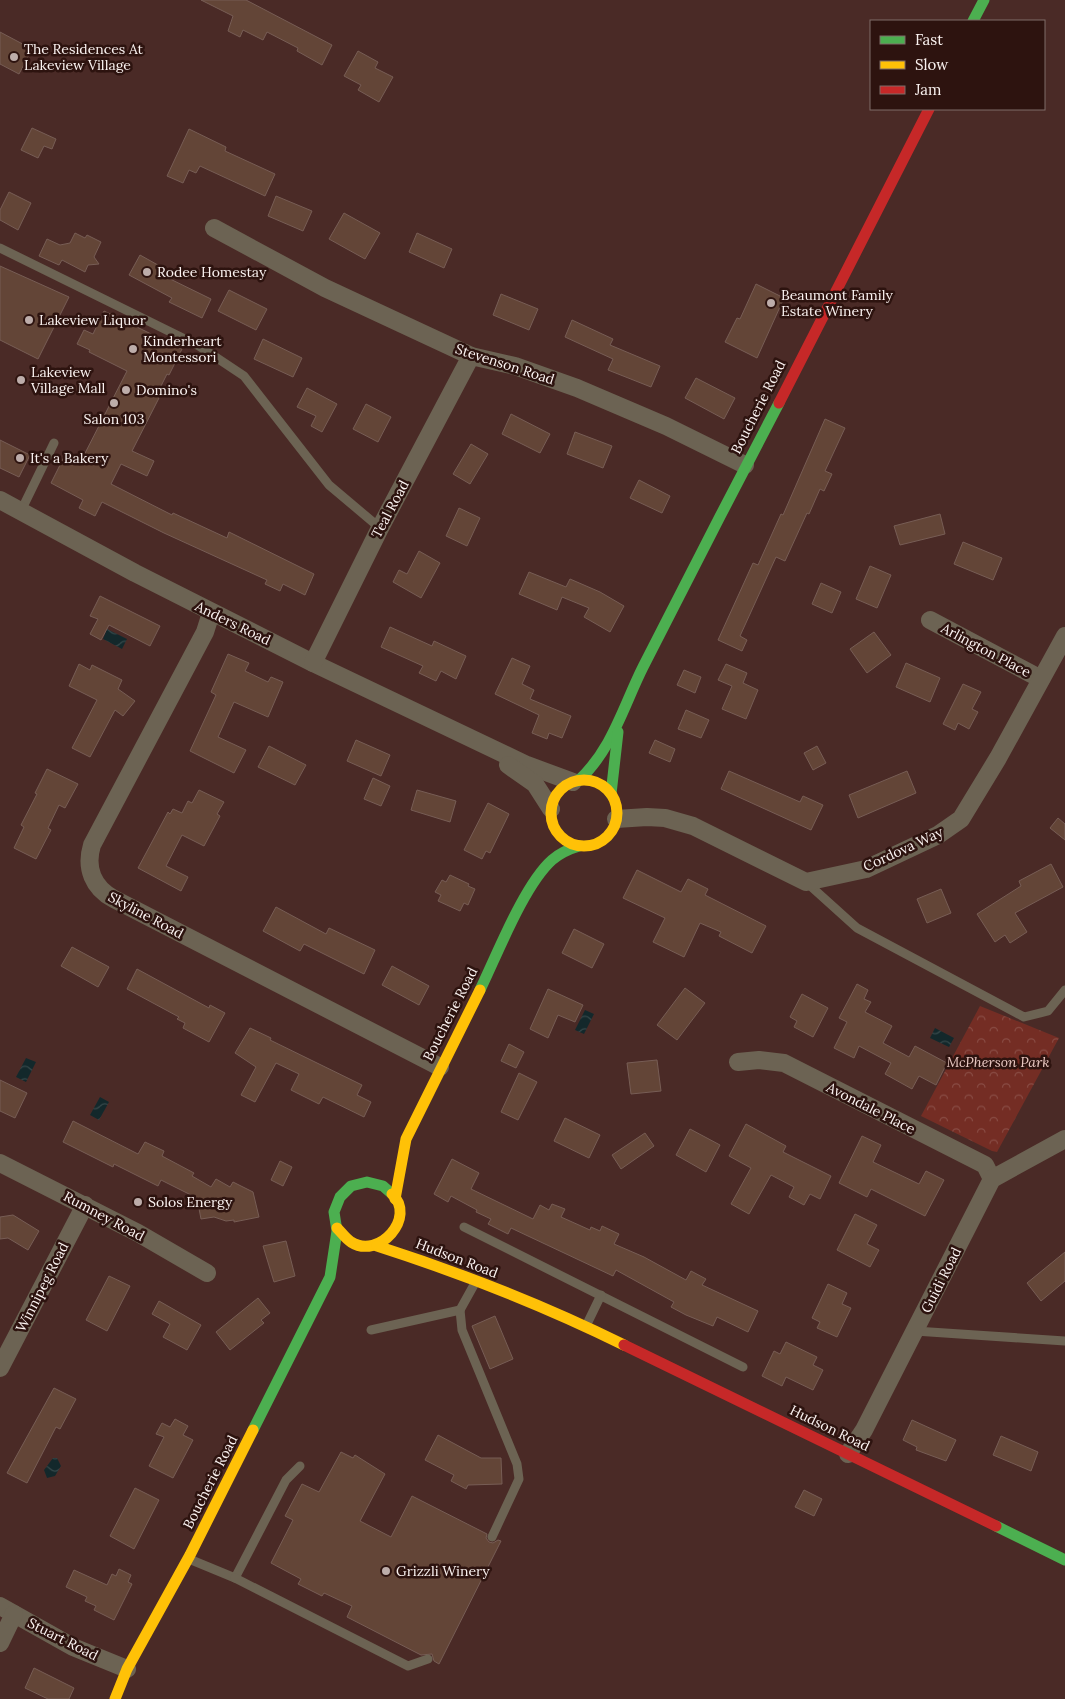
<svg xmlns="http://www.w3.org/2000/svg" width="1065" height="1699" font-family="Lora,serif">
<defs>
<pattern id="park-crowns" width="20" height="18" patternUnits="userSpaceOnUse" patternTransform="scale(1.25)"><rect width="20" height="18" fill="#742d24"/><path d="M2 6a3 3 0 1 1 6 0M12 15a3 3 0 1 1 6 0" fill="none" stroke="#894c44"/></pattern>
<pattern id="water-waves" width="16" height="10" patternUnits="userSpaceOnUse" patternTransform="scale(1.25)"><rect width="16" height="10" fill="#13282b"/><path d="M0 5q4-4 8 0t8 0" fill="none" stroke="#36484a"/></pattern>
</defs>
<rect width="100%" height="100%" fill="#4a2a26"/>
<polygon fill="url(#park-crowns)" points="980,1006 1059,1038 997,1152 992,1151 921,1116"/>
<g fill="url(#water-waves)">
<polygon points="107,629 127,639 122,649 103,639"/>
<polygon points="585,1010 594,1014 584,1034 575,1030"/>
<polygon points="935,1028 954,1038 949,1047 930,1038"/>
<polygon points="26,1058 36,1062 26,1082 16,1077"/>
<polygon points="100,1097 109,1102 99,1120 90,1115"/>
<polygon points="53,1458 57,1458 61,1466 55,1476 47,1478 44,1470"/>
</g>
<g fill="#634537" stroke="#775d55">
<polygon points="201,0 246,0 332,45 322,65 297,51 298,48 267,32 263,40 243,30 240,37 228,31 233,16"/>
<polygon points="0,32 32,49 19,74 0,64"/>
<polygon points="358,51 378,62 375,68 393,77 379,102 358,90 361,85 344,76"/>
<polygon points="32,128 56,139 52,149 44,146 38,158 21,150"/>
<polygon points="189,129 226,147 225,151 275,174 265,196 200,166 196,173 189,170 183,183 167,176"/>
<polygon points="9,192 31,203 18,230 0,220 0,210"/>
<polygon points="276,196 312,211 303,231 268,216"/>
<polygon points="344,213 380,233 365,259 329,239"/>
<polygon points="75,233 85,238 87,235 101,242 94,257 99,264 88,265 85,272 62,260 59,265 39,256 47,239 60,245 70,243"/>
<polygon points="417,233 452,249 444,268 409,252"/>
<polygon points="140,255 165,269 162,275 211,299 202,318 169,302 172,298 129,275"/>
<polygon points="0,266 69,297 38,359 0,340"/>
<polygon points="756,284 784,298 757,358 725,342 737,318 740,319"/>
<polygon points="229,290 267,309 256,330 218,311"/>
<polygon points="501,294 538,309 529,330 493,315"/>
<polygon points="104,311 182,349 169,375 167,374 156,396 159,398 132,451 154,461 147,476 121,464 111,484 172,515 173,513 227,538 229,532 314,574 305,595 283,584 280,591 265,584 267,580 164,533 102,502 95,516 79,508 83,500 51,483 65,455 80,463 127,371 89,352 90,350 77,344 84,330 93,334"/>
<polygon points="572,320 613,339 610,345 660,366 651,387 608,370 613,359 565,337"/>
<polygon points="263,339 302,358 293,377 254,359"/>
<polygon points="696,378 735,398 724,419 685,398"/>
<polygon points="307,388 337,404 322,432 311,426 316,416 297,407"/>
<polygon points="366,404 391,417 378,442 353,429"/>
<polygon points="511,414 550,434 540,453 502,434"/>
<polygon points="825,419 845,428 825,471 832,474 824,491 820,489 809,514 807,513 785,561 776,557 740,636 747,640 742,651 718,640 753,563 758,565 781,514 783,515"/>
<polygon points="575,432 612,446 603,468 567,454"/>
<polygon points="0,440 30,455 19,477 0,468"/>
<polygon points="471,444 488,454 470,484 453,474"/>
<polygon points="639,480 670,496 662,513 630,498"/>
<polygon points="459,508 480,518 467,546 446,536"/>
<polygon points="940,514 945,534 900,545 894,526"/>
<polygon points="963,542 1002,558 993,580 954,564"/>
<polygon points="419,551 440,563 421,598 393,582 399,570 407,574"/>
<polygon points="870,566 891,575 877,608 856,599"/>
<polygon points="529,572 566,587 570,579 600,592 624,606 610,632 584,617 589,608 562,597 557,610 519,594"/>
<polygon points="821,583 841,592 832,613 812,604"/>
<polygon points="100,596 160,626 150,646 109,625 101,640 90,634 98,619 90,616"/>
<polygon points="390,627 432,646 434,641 466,656 456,679 441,671 436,681 419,673 423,666 381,647"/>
<polygon points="874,632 891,655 867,673 850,649"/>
<polygon points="228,654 249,663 245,671 268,682 271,677 283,682 268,717 234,702 218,737 246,750 234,773 190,751 216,695 211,692"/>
<polygon points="512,658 530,666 522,684 534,690 530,699 571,716 562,738 549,733 547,739 532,733 539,715 495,694"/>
<polygon points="906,663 940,678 930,702 896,687"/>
<polygon points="79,664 90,670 92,665 122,680 118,689 135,701 123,716 115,710 90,757 72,748 97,700 69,686"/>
<polygon points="726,664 747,673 743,683 758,690 746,719 722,709 732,686 718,680"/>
<polygon points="684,670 701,677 695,693 677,685"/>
<polygon points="963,684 981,692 972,709 978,712 969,729 958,723 955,730 943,724"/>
<polygon points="686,710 709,720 701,738 678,729"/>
<polygon points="356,740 390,755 381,776 347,761"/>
<polygon points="655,740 675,749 670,762 649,753"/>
<polygon points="269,746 306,765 295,785 258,767"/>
<polygon points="817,746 826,763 813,770 804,753"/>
<polygon points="47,769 78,784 65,808 59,805 48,828 51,830 36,859 14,848 24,827 21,825 37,794 35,793"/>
<polygon points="729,771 800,802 803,796 823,805 811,830 721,789"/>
<polygon points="907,771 916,793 858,818 849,795"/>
<polygon points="373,778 390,786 381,806 364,799"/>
<polygon points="199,790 224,802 217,814 220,816 204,846 182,835 166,866 188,877 181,891 138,868 168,812 170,814 173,809 182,813 188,801 192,803"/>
<polygon points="417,790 456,801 450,822 411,810"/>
<polygon points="488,803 509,814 490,853 486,851 482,859 464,850"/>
<polygon points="1058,818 1065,824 1065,840 1050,828"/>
<polygon points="1051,864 1063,887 1015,913 1027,932 1010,943 1005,935 995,942 977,914 1021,886 1019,881"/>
<polygon points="637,870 681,892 688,879 708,889 705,895 766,926 752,953 719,936 721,932 700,923 684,957 653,942 665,918 623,898"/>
<polygon points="450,875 469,884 468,886 475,889 468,905 464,903 460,911 438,901 441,895 435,892 442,880 446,882"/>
<polygon points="941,889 951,913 927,923 917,899"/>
<polygon points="276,907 326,934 329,928 375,950 364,974 304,944 300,951 263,931"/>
<polygon points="574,929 604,944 592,968 562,953"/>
<polygon points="72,947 109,967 98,987 61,966"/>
<polygon points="392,966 429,986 419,1005 382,985"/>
<polygon points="137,969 209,1008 210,1005 225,1013 209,1042 183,1028 185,1023 177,1019 179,1017 127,989"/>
<polygon points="857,984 868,990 864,999 871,1002 865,1012 892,1026 883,1043 909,1057 915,1046 947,1063 936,1085 919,1076 912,1089 885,1074 891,1063 859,1046 854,1058 834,1048 847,1022 839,1018"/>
<polygon points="685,988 705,1003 677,1040 657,1025"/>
<polygon points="548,989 583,1005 575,1022 558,1015 548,1038 530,1029"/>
<polygon points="802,994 828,1008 813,1037 794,1027 797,1021 790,1017"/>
<polygon points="250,1028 271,1038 270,1040 362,1085 357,1095 371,1102 364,1117 323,1097 319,1104 291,1090 299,1074 276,1063 255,1102 241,1095 256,1067 235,1053"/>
<polygon points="509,1044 524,1052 516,1068 501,1061"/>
<polygon points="657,1060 661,1091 631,1094 627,1063"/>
<polygon points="519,1073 537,1082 518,1120 501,1112"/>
<polygon points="0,1080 27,1093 15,1118 0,1111"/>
<polygon points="565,1118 600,1135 589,1158 554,1141"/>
<polygon points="73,1121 138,1154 145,1142 164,1151 162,1156 194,1173 192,1176 211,1187 216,1179 230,1187 233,1182 253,1192 259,1217 234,1222 234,1220 226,1221 214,1217 201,1219 197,1198 161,1180 158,1186 114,1164 113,1167 63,1142"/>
<polygon points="746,1124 786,1146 783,1152 831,1176 820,1199 810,1194 804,1205 789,1197 794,1187 771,1175 749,1214 731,1204 751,1168 729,1156"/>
<polygon points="690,1129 720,1145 706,1172 676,1155"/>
<polygon points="645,1133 654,1146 621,1169 612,1155"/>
<polygon points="862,1136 881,1145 873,1162 919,1184 926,1171 944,1180 925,1216 871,1189 867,1197 839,1183"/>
<polygon points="452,1159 479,1173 471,1189 533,1219 540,1205 549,1210 552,1204 565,1209 561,1217 590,1230 591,1227 600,1231 602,1226 619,1234 614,1244 644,1257 686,1280 691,1271 706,1279 702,1285 758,1311 748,1332 717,1317 713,1326 686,1315 671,1307 674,1302 616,1270 613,1276 511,1228 508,1234 488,1224 491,1219 476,1212 477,1210 451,1196 448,1202 434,1194"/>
<polygon points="280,1161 292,1167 283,1186 271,1180"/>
<polygon points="855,1214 877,1225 867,1244 879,1250 870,1267 837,1250"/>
<polygon points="13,1215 39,1231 28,1250 8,1238 0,1239 0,1217"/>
<polygon points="286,1241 295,1276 274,1282 263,1246"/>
<polygon points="1065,1252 1065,1281 1041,1301 1027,1283"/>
<polygon points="109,1276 130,1286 107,1331 86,1320"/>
<polygon points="828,1284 847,1293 842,1304 851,1308 837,1337 817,1328 820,1322 812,1318"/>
<polygon points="258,1298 270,1313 261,1320 264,1323 230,1350 216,1332"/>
<polygon points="159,1301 201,1325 187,1350 163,1337 170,1324 152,1314"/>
<polygon points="495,1316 513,1359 490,1369 472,1326"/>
<polygon points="786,1342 817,1357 813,1365 823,1370 813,1390 786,1377 782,1386 762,1376 774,1351 780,1354"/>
<polygon points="54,1388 76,1399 60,1429 56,1427 27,1483 7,1473"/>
<polygon points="175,1419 188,1426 183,1435 193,1440 173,1478 149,1466 164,1437 156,1434 162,1423 170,1427"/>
<polygon points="912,1420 956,1440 946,1461 916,1450 917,1447 903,1440"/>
<polygon points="438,1435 481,1458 501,1458 502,1484 468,1485 466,1489 451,1481 454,1475 425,1460"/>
<polygon points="1001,1436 1038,1452 1031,1471 993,1455"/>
<polygon points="341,1452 353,1458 355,1455 385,1474 360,1521 391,1537 412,1496 487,1534 486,1538 489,1542 493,1543 498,1540 501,1541 439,1664 434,1661 432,1654 421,1655 347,1617 352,1606 324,1593 322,1596 298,1584 301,1579 271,1563 293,1520 285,1516 302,1484 319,1492"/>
<polygon points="135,1488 159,1500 134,1549 110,1536"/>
<polygon points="804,1490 822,1499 814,1516 795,1507"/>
<polygon points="119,1569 131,1575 128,1582 132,1584 114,1620 94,1610 96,1606 85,1601 87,1597 66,1587 74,1570 107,1585 112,1574 116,1576"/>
<polygon points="34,1668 74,1688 69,1699 48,1699 25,1688"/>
</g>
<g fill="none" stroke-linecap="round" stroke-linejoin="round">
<g stroke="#6c6353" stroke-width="9">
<polyline points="0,248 199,346 244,376 329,485 380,528"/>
<polyline points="21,511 54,443"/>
<polyline points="806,882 857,928 1024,1017 1048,1011 1065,990"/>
<polyline points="464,1227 743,1367"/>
<polyline points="460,1310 462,1330 517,1464 519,1479 492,1537"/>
<polyline points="587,1324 601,1295"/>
<polyline points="371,1330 460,1310 475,1283"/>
<polyline points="915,1331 1065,1341"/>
<polyline points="189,1559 235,1578 286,1480 300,1466"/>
<polyline points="235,1578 408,1666 428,1659"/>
</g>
<g stroke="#6c6353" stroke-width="18">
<polyline points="214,228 325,288 471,356 515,366 577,388 666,426 745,465"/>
<polyline points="0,500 135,573 313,663 527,765 573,782"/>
<path d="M211,613L205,632L92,845C85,868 93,888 114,899L440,1067"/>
<polyline points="930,620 1041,679"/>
<polyline points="313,663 380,528 471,356"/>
<polyline points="508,765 535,784 551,809"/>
<polyline points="616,819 647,817 665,818 693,826 806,882 866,869 938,835 961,819 998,758 1065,636"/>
<polyline points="738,1062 759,1060 784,1063 985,1165 992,1179"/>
<polyline points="0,1163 138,1233 207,1273"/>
<polyline points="0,1368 85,1205"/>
<polyline points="848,1454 864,1430 992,1179 1065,1139"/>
<polyline points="0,1606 73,1647 127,1669"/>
<polyline points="0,1643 14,1614"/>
</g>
<g stroke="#4caf50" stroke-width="11">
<polyline points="973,21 984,0"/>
<path d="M578,781C612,750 623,707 643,667C688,578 733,491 779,403"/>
<polyline points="611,794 618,732"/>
<path d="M480,990C497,955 524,885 552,860C560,853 569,849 579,846"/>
<polyline points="253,1430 330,1277 337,1231 334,1212 340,1197 351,1186 367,1182 383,1186 392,1194"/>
<polyline points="996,1526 1065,1560"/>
</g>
<g stroke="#ffc107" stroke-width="11">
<circle cx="584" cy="813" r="33"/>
<polyline points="395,1199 406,1139 480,990"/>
<path d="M337,1228C341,1232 346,1239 351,1242C379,1260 417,1217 392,1194"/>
<path d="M377,1246C461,1273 545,1306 624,1345"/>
<polyline points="115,1699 127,1669 190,1555 253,1430"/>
</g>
<g stroke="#c62828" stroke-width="11">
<polyline points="779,403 929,109"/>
<polyline points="624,1345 996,1526"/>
</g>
</g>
<g fill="#bdadaa" stroke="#2d130f" stroke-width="2">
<circle cx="14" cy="57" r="5"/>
<circle cx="147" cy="272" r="5"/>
<circle cx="771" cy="303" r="5"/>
<circle cx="29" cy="320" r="5"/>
<circle cx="133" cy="349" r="5"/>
<circle cx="21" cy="380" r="5"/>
<circle cx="126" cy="390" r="5"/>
<circle cx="114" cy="403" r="5"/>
<circle cx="20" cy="458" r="5"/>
<circle cx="138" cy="1202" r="5"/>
<circle cx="386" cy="1571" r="5"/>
</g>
<g text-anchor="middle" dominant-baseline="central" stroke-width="5" stroke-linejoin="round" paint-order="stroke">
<g font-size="14" fill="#fbf3f1" stroke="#2d130f" text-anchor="start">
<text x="24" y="49">The Residences At<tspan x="24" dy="16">Lakeview Village</tspan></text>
<text x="157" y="272">Rodee Homestay</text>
<text x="781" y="295">Beaumont Family<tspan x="781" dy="16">Estate Winery</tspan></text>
<text x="39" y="320">Lakeview Liquor</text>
<text x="143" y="341">Kinderheart<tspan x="143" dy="16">Montessori</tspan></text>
<text x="31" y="372">Lakeview<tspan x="31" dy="16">Village Mall</tspan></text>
<text x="136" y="390">Domino's</text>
<text x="114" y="419" text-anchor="middle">Salon 103</text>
<text x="30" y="458">It's a Bakery</text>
<text x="148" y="1202">Solos Energy</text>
<text x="396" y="1571">Grizzli Winery</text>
</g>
<g font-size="14" fill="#fbf3f1" stroke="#2d130f">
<text transform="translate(505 364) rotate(18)">Stevenson Road</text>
<text transform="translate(758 407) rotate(-63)">Boucherie Road</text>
<text transform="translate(390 509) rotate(-62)">Teal Road</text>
<text transform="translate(233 623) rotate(26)">Anders Road</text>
<text transform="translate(986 650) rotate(28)">Arlington Place</text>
<text transform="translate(903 849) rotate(-25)">Cordova Way</text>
<text transform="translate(146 915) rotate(28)">Skyline Road</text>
<text transform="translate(450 1014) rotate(-63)">Boucherie Road</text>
<text transform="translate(871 1108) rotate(27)">Avondale Place</text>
<text transform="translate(104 1216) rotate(28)">Rumney Road</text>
<text transform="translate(457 1258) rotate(21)">Hudson Road</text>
<text transform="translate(941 1280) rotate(-63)">Guidi Road</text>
<text transform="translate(42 1287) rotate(-63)">Winnipeg Road</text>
<text transform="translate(830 1428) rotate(26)">Hudson Road</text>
<text transform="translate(210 1482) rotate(-63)">Boucherie Road</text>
<text transform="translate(63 1639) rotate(27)">Stuart Road</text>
</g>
<g font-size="14" font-style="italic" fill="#e9c8c2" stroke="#2d130f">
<text x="998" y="1062">McPherson Park</text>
</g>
</g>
<rect x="870" y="20" width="175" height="90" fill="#2d130f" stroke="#7f6d69"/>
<rect x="880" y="36" width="25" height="8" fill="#4caf50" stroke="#7f6d69"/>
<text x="915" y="45" font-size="15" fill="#fbf3f1">Fast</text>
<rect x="880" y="61" width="25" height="8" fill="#ffc107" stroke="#7f6d69"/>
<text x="915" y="70" font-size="15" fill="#fbf3f1">Slow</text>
<rect x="880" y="86" width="25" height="8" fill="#c62828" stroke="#7f6d69"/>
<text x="915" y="95" font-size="15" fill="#fbf3f1">Jam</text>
</svg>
